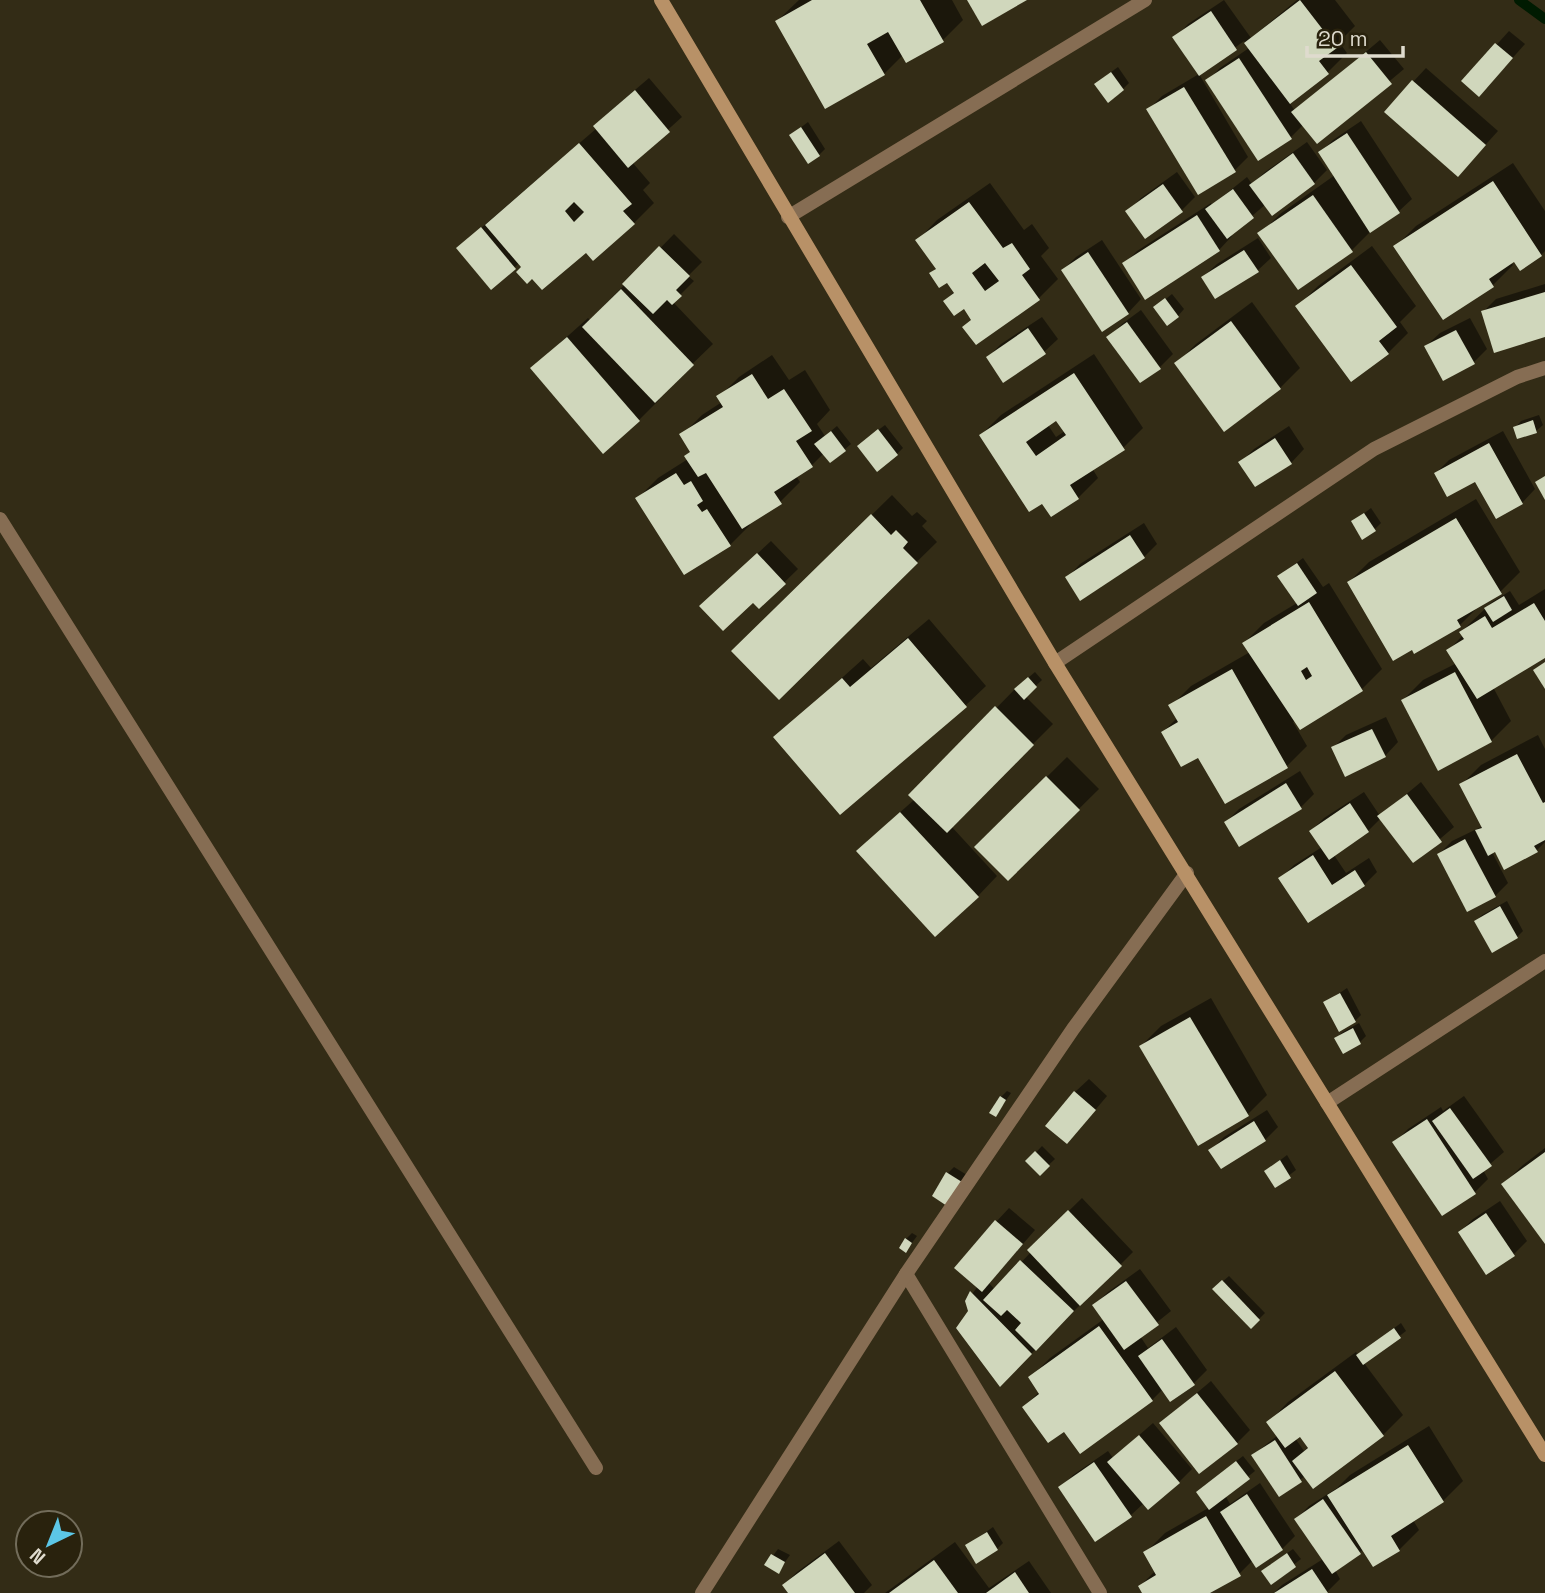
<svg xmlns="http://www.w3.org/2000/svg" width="1545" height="1593" font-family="'Space Grotesk',sans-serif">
<rect width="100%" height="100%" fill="#332c16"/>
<g fill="#0007" fill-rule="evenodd">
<polygon points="799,0 952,0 963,20 943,40 907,61 903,55 884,74 777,21"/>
<polygon points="1224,0 1251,38 1297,0 1335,0 1355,26 1339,42 1347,53 1327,73 1289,102 1295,111 1380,40 1404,69 1317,142 1303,125 1291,137 1258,158 1207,81 1220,68 1249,48 1244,41 1199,74 1175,38 1188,24"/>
<polygon points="1509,31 1525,44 1492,81 1464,81"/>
<polygon points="1118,67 1129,83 1123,89 1103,78"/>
<polygon points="1426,68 1498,131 1458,175 1413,82"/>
<polygon points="1199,74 1248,157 1235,170 1148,110 1162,96"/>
<polygon points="649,78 682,117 632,162 650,183 643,190 654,203 634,223 593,259 586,250 524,267 520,262 515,267 458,248 597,128 595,126 608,113"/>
<polygon points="1361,121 1412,199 1398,212 1372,230 1352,250 1298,288 1260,234 1280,214 1335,175 1320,153 1333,140"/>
<polygon points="808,122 825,149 819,155 791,135"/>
<polygon points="1307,142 1327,170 1314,183 1266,204 1231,234 1232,236 1219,250 1145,297 1124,264 1137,251 1211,203 1212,205 1247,177 1252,184 1265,172"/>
<polygon points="1513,163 1545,211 1545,251 1541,255 1515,259 1511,262 1513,265 1493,285 1443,318 1396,246 1416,226"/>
<polygon points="1177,172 1195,197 1182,210 1128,211 1141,198"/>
<polygon points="990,183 1024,230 1032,224 1049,248 1041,256 1058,279 1038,299 973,319 964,307 945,301 955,291 948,280 931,274 937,267 918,240 937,220"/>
<polygon points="674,234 702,262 688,276 694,281 673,302 713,344 657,398 659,400 639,420 532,368 588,318 590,320"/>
<polygon points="1258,238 1271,258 1257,271 1203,277 1217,264"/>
<polygon points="1102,240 1141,299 1128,313 1063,270 1076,257"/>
<polygon points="1372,246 1416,306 1400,322 1408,333 1388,353 1352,380 1298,306 1318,286"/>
<polygon points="1545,284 1545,335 1483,312 1496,299"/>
<polygon points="1172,294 1184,309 1178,316 1162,302"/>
<polygon points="1252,302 1300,368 1280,388 1176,364 1196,344"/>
<polygon points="1141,310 1173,354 1160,367 1109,337 1122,324"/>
<polygon points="1042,317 1058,339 1044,352 988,357 1001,344"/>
<polygon points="1470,318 1487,349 1473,363 1426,346 1440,333"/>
<path d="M1094,354L1143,428L1123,448L1092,468L1098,478L1078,498L1051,515L1042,501L981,435L1001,415ZM1057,418L1065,431L1056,437L1048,425Z"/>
<polygon points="772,355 789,380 805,370 830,410 817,424 825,436 837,426 851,444 831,461 824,453 811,466 796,476 800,482 780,502 748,523 750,525 730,545 638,498 658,478 688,459 692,451 682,435 702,415 722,402 719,397 739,377"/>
<polygon points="1539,415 1543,425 1536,431 1518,437 1515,428 1521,421"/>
<polygon points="885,425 903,448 897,454 865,440"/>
<polygon points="1289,426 1304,449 1291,463 1255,485 1241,462 1254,449"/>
<polygon points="1503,431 1535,489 1522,503 1476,479 1436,473 1449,460"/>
<polygon points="892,495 912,516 917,512 927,521 922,526 937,542 779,697 733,651"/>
<polygon points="1476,499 1520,572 1500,592 1480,605 1460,625 1349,582 1369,562"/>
<polygon points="1371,508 1381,523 1375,529 1353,522"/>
<polygon points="1144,523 1157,544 1144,557 1067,578 1080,564"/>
<polygon points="771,541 798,569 759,607 753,601 715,593"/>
<polygon points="1303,558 1323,587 1329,583 1382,669 1362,689 1293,722 1307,746 1287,766 1225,801 1199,755 1163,732 1177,718 1171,706 1191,686 1250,652 1244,643 1264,623 1297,603 1279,576"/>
<polygon points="1545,589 1545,656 1493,687 1511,721 1491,741 1403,700 1423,680 1457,663 1449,650 1463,635 1461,632 1492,602 1510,591 1519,605"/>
<polygon points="929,619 986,686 966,705 776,737 863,659 871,668"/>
<polygon points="1035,672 1042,680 1025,696 1053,724 951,826 997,876 978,896 879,831 915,799 911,795 1016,688"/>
<polygon points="1386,717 1398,742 1385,756 1333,748 1346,735"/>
<polygon points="1538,735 1545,749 1545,842 1536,851 1495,850 1492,852 1508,883 1495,896 1439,854 1452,841 1483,826 1461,785 1481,765"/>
<polygon points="1067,757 1099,789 1008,879 976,847"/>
<polygon points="1300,771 1314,794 1301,807 1226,822 1239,809"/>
<polygon points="1421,782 1454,827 1414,861 1381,818 1368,831 1334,855 1346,873 1369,858 1377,872 1364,885 1308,921 1281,878 1294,865 1322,847 1311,831 1324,818 1364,792 1380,816"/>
<polygon points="1507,901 1523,931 1517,937 1492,951 1476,921 1482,915"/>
<polygon points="1347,988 1361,1015 1355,1021 1325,1003"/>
<polygon points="1211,998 1267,1095 1247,1115 1141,1046 1161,1026"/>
<polygon points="1359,1023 1366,1036 1360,1042 1336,1038 1343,1032"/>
<polygon points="1089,1079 1107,1096 1080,1128 1075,1092"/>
<polygon points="1007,1091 1011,1093 996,1115 1001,1097"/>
<polygon points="1464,1096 1504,1152 1483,1170 1488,1179 1475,1192 1443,1214 1395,1142 1408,1129 1441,1107 1443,1111"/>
<polygon points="1267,1110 1278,1127 1265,1140 1211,1150 1224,1137"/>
<polygon points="1042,1146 1055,1159 1040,1173 1028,1161"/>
<polygon points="1545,1148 1545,1241 1503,1184 1523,1165"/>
<polygon points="1287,1155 1296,1170 1275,1186 1266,1171"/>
<polygon points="954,1167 967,1175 947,1204 948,1173"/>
<polygon points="1082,1198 1133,1252 1001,1384 967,1301 978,1286 996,1222 1009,1208 1035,1230 989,1283 995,1290 1031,1252 1029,1250"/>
<polygon points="1500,1201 1527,1241 1514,1254 1487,1273 1460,1232 1473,1219"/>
<polygon points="912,1233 917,1236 906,1251 906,1239"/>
<polygon points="1140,1269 1171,1311 1140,1336 1148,1348 1176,1327 1207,1370 1193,1384 1163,1389 1152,1400 1065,1430 1024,1407 1040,1391 1030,1378 1050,1358 1104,1319 1094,1305 1108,1292"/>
<polygon points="1229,1276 1265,1313 1251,1327 1214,1289"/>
<path d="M1401,1323L1406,1331L1364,1363L1403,1415L1383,1435L1305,1476L1279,1495L1253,1455L1278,1435L1269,1422L1288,1402L1356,1352L1358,1355ZM1300,1434L1309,1446L1304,1451L1295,1438Z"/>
<polygon points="1211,1381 1250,1430 1237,1443 1161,1423"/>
<polygon points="1153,1423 1192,1469 1179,1482 1144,1503 1130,1516 1060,1488 1073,1475 1108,1451 1113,1458"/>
<polygon points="1429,1426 1463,1481 1443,1501 1413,1520 1419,1530 1399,1550 1364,1549 1335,1570 1340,1579 1326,1593 1274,1593 1282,1585 1323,1559 1296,1519 1309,1506 1337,1488 1350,1475"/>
<polygon points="1243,1456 1255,1471 1225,1495 1230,1504 1260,1483 1295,1536 1282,1549 1253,1560 1239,1574 1207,1593 1144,1593 1140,1586 1155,1571 1145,1553 1165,1533 1210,1507 1204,1486"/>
<polygon points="993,1527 1003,1543 997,1549 967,1546"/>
<polygon points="839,1541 872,1585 864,1593 790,1593 784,1585 797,1572"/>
<polygon points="955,1542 989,1588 1029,1561 1051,1593 885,1593"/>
<polygon points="778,1549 790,1555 778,1572 766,1565"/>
<polygon points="1293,1549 1301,1559 1271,1582 1270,1565"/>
</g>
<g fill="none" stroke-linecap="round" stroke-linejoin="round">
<polyline stroke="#001b01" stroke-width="10" points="1519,0 1545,19"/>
</g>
<g fill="#d0d7bc" fill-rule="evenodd">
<polygon points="812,0 920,0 944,42 906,63 888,32 867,44 885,75 825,109 775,21"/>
<polygon points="967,0 1027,0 982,26"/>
<polygon points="1300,0 1337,48 1319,61 1329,74 1290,104 1244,43"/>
<polygon points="1211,11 1237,50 1199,76 1172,37"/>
<polygon points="1495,43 1513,58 1479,97 1461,81"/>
<polygon points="1366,52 1392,84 1317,144 1291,112"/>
<polygon points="1239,58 1292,139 1258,161 1205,80"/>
<polygon points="1111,72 1124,90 1108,103 1094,84"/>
<polygon points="1412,80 1486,145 1458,177 1384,112"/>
<polygon points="1184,87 1236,172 1198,195 1146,109"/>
<polygon points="635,90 670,132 628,168 593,126"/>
<polygon points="801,127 820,156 808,164 789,135"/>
<polygon points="1347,133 1400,213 1370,233 1318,152"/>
<path d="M579,143L632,204L623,211L635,224L593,261L586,253L542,290L532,279L527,284L516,272L521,267L485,225ZM574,202L584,212L574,222L565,211Z"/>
<polygon points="1293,153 1315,184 1272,216 1249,185"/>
<polygon points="1493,181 1542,256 1520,271 1514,262 1489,279 1494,287 1443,320 1393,246"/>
<polygon points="1163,184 1183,212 1145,239 1125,211"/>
<polygon points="1233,189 1254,218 1227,239 1205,209"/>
<polygon points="1313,195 1353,252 1298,290 1257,233"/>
<path d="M969,202L1003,248L1012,243L1030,269L1022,275L1040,300L976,345L962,327L971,320L964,309L954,316L943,301L954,293L947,283L939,288L929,273L936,269L915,240ZM985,263L999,281L985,291L972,273Z"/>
<polygon points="1197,215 1220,251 1145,300 1122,263"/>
<polygon points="481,227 516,269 491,290 456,248"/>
<polygon points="659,246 690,276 676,290 682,296 672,305 667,300 653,314 622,284"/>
<polygon points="1244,250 1259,272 1215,299 1201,277"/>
<polygon points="1088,252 1129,314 1102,332 1061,270"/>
<polygon points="1351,265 1397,327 1379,341 1389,354 1351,382 1295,306"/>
<polygon points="621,289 694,365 655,403 582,327"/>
<polygon points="1545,292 1545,337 1494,353 1481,311"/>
<polygon points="1165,298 1179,317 1167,326 1153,307"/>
<polygon points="1231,321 1281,389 1224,432 1174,363"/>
<polygon points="1127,322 1161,369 1140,383 1106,337"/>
<polygon points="1028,328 1046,354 1003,383 986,357"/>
<polygon points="1456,330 1475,364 1443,381 1424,346"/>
<polygon points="567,337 640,421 603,454 530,368"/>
<path d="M1074,373L1125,450L1070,485L1079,499L1051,517L1042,504L1029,512L979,435ZM1056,421L1066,435L1036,456L1026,442Z"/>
<polygon points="752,374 768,399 784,389 812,431 796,441 813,467 774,492 782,504 742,529 706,473 698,477 684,456 690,452 679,434 723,407 716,396"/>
<polygon points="1533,420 1537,433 1517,439 1513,427"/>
<polygon points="878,429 898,455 877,472 857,446"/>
<polygon points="831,431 846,451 830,463 814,444"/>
<polygon points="1275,438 1292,464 1255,487 1238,462"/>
<polygon points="1489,443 1523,504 1496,519 1475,482 1447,497 1434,473"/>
<polygon points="676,473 684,485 691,481 703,501 697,505 702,512 707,509 731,546 684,575 635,498"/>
<polygon points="1545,476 1545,500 1535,482"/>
<polygon points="1364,513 1376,531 1362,540 1351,521"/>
<polygon points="871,514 891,535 896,530 908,542 903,548 918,563 779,700 731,651"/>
<polygon points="1456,518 1502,594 1457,620 1461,627 1414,654 1412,650 1393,661 1347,582"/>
<polygon points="1130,535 1145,558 1080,601 1065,577"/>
<polygon points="757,553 786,584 759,609 753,603 723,631 699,606"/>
<polygon points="1297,563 1317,593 1298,606 1277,576"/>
<polygon points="1504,596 1512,610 1493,622 1484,608"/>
<path d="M1309,602L1363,691L1300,730L1242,643ZM1307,667L1312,676L1306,680L1301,671Z"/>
<polygon points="1534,603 1545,621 1545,658 1477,699 1446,650 1464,639 1459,632 1485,616 1492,628"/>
<polygon points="908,638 967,707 840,815 773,737 842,678 850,687"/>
<polygon points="1545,662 1545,689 1533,670"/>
<polygon points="1232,669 1288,768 1225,804 1198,758 1181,767 1161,732 1178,722 1168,705"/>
<polygon points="1455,672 1492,742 1438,771 1401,700"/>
<polygon points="1028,677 1037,687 1024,700 1014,689"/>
<polygon points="995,706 1034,745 947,833 908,795"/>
<polygon points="1372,729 1386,757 1345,777 1331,747"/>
<polygon points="1517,754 1543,803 1545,802 1545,840 1534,846 1538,852 1504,870 1495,852 1488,856 1475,830 1482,828 1459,784"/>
<polygon points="1046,776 1080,810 1008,881 974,847"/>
<polygon points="1286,783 1302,809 1239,847 1224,822"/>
<polygon points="1407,794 1442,842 1413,863 1377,816"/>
<polygon points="1350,803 1369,832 1329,860 1309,831"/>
<polygon points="900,812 979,897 935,937 856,851"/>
<polygon points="1465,839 1496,897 1467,912 1437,854"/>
<polygon points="1313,855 1332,885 1355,870 1365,886 1308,923 1278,878"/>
<polygon points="1500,906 1518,938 1492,953 1474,921"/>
<polygon points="1340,993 1356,1022 1339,1032 1323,1002"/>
<polygon points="1190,1017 1249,1116 1198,1146 1139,1046"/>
<polygon points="1353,1028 1361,1044 1343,1054 1334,1038"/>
<polygon points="1074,1091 1096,1110 1067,1144 1045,1126"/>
<polygon points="1000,1096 1006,1100 996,1117 989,1113"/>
<polygon points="1450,1108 1492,1166 1473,1179 1432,1121"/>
<polygon points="1427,1119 1476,1194 1442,1216 1392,1142"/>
<polygon points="1254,1121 1266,1141 1221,1169 1208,1150"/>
<polygon points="1035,1151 1050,1166 1040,1176 1025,1161"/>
<polygon points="1545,1152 1545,1244 1501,1184"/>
<polygon points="1280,1160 1291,1178 1275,1188 1264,1171"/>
<polygon points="946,1172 962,1182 947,1206 932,1196"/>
<polygon points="1068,1210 1122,1266 1080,1306 1027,1250"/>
<polygon points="1486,1213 1515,1256 1486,1275 1458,1232"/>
<polygon points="995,1220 1023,1244 982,1292 954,1268"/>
<polygon points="905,1238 912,1243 906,1253 899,1248"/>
<polygon points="1020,1260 1074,1311 1036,1351 1015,1330 1021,1323 1007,1310 1001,1316 983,1300"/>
<polygon points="1222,1280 1260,1320 1251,1329 1212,1289"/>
<polygon points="1126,1281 1159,1325 1124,1350 1092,1305"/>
<polygon points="970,1291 1032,1354 1000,1387 956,1328 968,1311 965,1301"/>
<polygon points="1099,1326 1153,1401 1080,1454 1064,1432 1048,1443 1022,1407 1039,1394 1028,1377"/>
<polygon points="1394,1328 1401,1338 1363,1365 1356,1355"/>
<polygon points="1162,1339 1195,1385 1170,1402 1138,1356"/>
<polygon points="1335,1371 1384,1436 1313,1489 1292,1461 1308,1448 1300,1437 1285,1448 1266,1422"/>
<polygon points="1197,1393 1238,1444 1199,1474 1159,1423"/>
<polygon points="1139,1435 1180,1483 1148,1510 1107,1462"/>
<polygon points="1275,1440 1302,1482 1279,1497 1251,1455"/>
<polygon points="1408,1445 1444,1502 1391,1536 1400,1551 1373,1567 1327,1495"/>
<polygon points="1236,1461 1250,1479 1209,1510 1196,1492"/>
<polygon points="1094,1462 1132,1517 1095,1542 1058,1487"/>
<polygon points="1247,1494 1283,1550 1256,1568 1220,1512"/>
<polygon points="1323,1499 1361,1554 1332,1574 1294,1519"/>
<polygon points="1206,1516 1241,1576 1210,1593 1142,1593 1138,1586 1156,1575 1143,1552"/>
<polygon points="987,1532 998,1550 976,1564 965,1545"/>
<polygon points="825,1553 855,1593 788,1593 782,1585"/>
<polygon points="1287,1553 1296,1567 1271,1585 1261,1571"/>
<polygon points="771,1554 785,1562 779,1574 764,1565"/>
<polygon points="934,1560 958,1593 889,1593"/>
<polygon points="1312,1569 1328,1593 1274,1593"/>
<polygon points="1015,1572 1029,1593 986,1593"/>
</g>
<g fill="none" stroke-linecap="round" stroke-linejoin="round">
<g stroke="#866d53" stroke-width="14">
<polyline points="788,217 1145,0"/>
<polyline points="0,519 596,1468"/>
<polyline points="1055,663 1374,449 1517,377 1545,368"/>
<polyline points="1327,1103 1545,961"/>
<polyline points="906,1274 1100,1593"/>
<polyline points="702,1593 906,1274 1073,1029 1187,873"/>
</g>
<polyline stroke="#b89167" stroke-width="14" points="661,0 1055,663 1545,1455"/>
</g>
<g transform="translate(49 1544) rotate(223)"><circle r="33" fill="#29220d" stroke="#726c5a" stroke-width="2"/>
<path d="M0-5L12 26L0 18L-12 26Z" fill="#5cc7e7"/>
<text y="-10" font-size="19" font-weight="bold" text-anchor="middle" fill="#dfdbce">N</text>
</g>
<path d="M1307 46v10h96v-10" fill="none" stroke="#dfdbce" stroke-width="3.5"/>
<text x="1318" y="46" font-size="21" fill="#dfdbce" stroke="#29220d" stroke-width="5" paint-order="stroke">20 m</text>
</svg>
